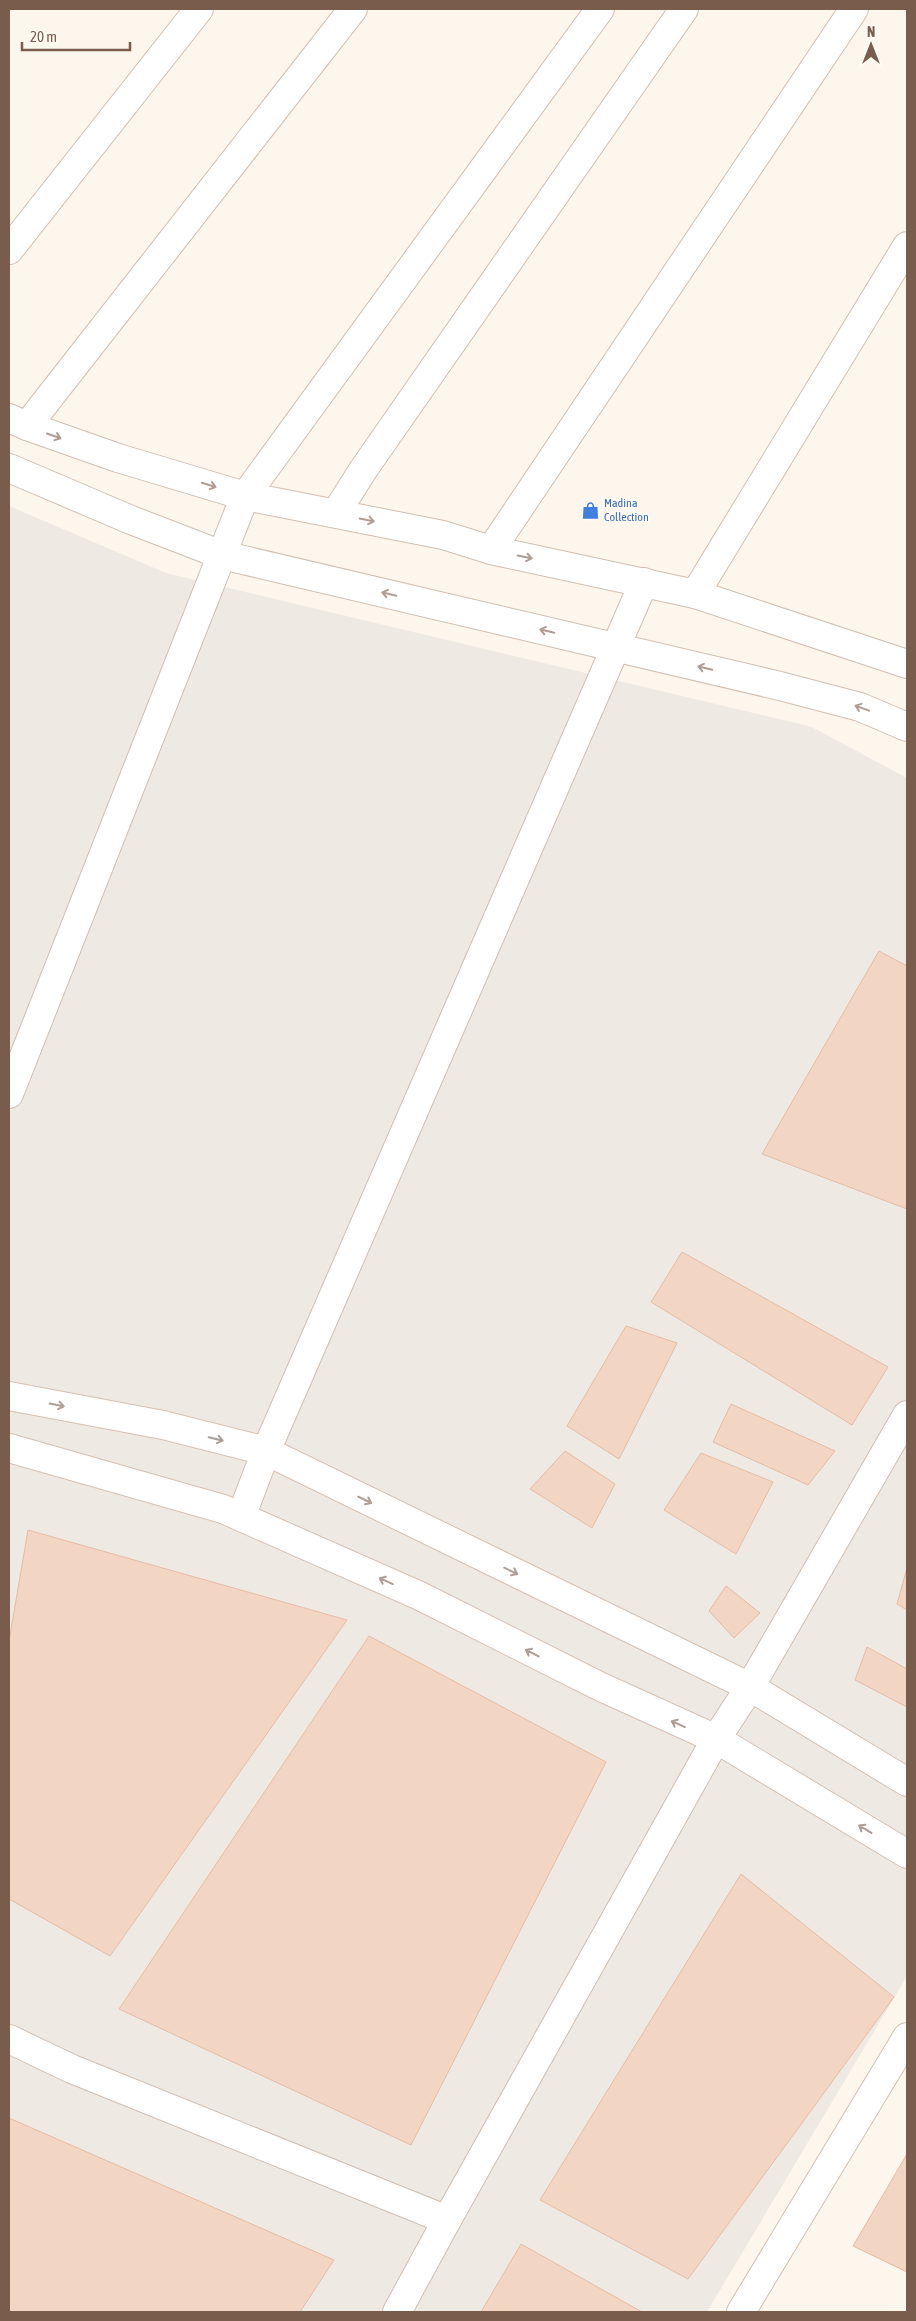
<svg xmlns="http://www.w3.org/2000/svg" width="916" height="2321" font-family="'Asap Condensed',sans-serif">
<rect width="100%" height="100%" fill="#fdf6ec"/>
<polygon fill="#efe9e4" points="9,506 166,573 812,727 907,778 907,1976 707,2312 9,2312"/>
<g fill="#f3d5c3" stroke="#e6bba3">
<polygon points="879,951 907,966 907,1209 762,1154"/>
<polygon points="682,1252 888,1367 852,1425 651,1302"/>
<polygon points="626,1326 677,1343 619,1459 567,1426"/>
<polygon points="731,1404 835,1451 808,1485 713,1442"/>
<polygon points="565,1451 615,1484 592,1528 530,1489"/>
<polygon points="701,1453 773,1482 736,1554 664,1510"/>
<polygon points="28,1530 347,1620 110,1956 9,1899 9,1641"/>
<polygon points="907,1568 907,1610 897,1604"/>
<polygon points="726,1586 760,1613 734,1638 709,1611"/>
<polygon points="369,1636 606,1762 411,2145 119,2009"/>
<polygon points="867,1647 907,1669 907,1707 855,1680"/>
<polygon points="741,1874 894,1997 688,2279 540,2200"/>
<polygon points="9,2118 334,2260 300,2312 9,2312"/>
<polygon points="907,2154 907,2272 853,2246"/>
<polygon points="521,2244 642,2312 481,2312"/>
</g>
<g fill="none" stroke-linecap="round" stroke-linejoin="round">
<defs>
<g id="street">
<polyline points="9,250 199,9"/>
<polyline points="9,418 27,426 118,458 245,496 443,535 491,550 695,594 907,664"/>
<polyline points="27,426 353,9"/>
<polyline points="9,468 131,520 222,555 780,686 860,707 907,727"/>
<polyline points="336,513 363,470 684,9"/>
<polyline points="491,550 854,9"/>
<polyline points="695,594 907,246"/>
<polyline points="9,1094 245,496 600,9"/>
<polyline points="241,1517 266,1451 644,582"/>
<polyline points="9,2039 72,2069 447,2220"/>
<polyline points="397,2312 447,2220 716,1739 750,1687 907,1415"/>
<polyline points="741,2312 907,2037"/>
</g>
<g id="secondary">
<polyline points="9,1396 163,1425 266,1451 750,1687 907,1782"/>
<polyline points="9,1448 223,1509 420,1596 599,1686 716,1739 907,1854"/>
</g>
</defs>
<use href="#street" stroke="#d1beb0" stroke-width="30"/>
<use href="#secondary" stroke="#d6c0b0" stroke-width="30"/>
<use href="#street" stroke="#fff" stroke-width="28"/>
<use href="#secondary" stroke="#fff" stroke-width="28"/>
</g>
<defs><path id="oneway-shaft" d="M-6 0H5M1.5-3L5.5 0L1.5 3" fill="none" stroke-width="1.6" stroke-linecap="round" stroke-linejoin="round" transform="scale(1.25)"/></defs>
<g stroke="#af9d94">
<use href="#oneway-shaft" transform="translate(54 436) rotate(19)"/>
<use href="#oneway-shaft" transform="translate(209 485) rotate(17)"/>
<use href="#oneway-shaft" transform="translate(367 520) rotate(11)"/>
<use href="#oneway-shaft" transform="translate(525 557) rotate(12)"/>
<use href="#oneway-shaft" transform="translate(389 594) rotate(-167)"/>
<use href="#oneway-shaft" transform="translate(547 631) rotate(-167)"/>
<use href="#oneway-shaft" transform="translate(705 668) rotate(-167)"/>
<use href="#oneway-shaft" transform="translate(862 708) rotate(-160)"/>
<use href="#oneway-shaft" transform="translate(57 1405) rotate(11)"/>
<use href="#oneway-shaft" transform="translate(216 1439) rotate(14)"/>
<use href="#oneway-shaft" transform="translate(365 1500) rotate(26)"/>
<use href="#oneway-shaft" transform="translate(511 1571) rotate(26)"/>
<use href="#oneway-shaft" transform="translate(386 1581) rotate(-156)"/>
<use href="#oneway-shaft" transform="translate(532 1653) rotate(-153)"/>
<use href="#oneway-shaft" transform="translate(678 1724) rotate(-156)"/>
<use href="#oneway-shaft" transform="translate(865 1829) rotate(-149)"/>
</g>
<defs>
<symbol id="shop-bare" viewBox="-9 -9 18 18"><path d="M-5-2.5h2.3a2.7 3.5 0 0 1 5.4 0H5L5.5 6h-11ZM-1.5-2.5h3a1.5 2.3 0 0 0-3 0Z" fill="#3f7fe0" stroke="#fffaf3" stroke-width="2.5" paint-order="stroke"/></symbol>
</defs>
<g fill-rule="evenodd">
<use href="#shop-bare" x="578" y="498" width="25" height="25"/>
</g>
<g text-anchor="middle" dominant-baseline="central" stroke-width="4" stroke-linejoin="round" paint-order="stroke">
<g font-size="12" fill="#366cbe" stroke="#fffaf3" text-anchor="start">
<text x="604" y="503">Madina<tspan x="604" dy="14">Collection</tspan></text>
</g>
</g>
<rect width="916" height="2321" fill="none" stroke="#7a5c4d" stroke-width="20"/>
<g transform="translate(871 45)" stroke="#fffaf3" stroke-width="4" paint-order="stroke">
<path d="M0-4L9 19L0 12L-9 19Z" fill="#7a5c4d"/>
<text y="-8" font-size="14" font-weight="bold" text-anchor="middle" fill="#7a5c4d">N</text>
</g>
<path d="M22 42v8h108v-8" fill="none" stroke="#7a5c4d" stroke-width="2.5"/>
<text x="30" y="42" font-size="15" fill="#7a5c4d" stroke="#fffaf3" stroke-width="4" paint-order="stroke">20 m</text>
</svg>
